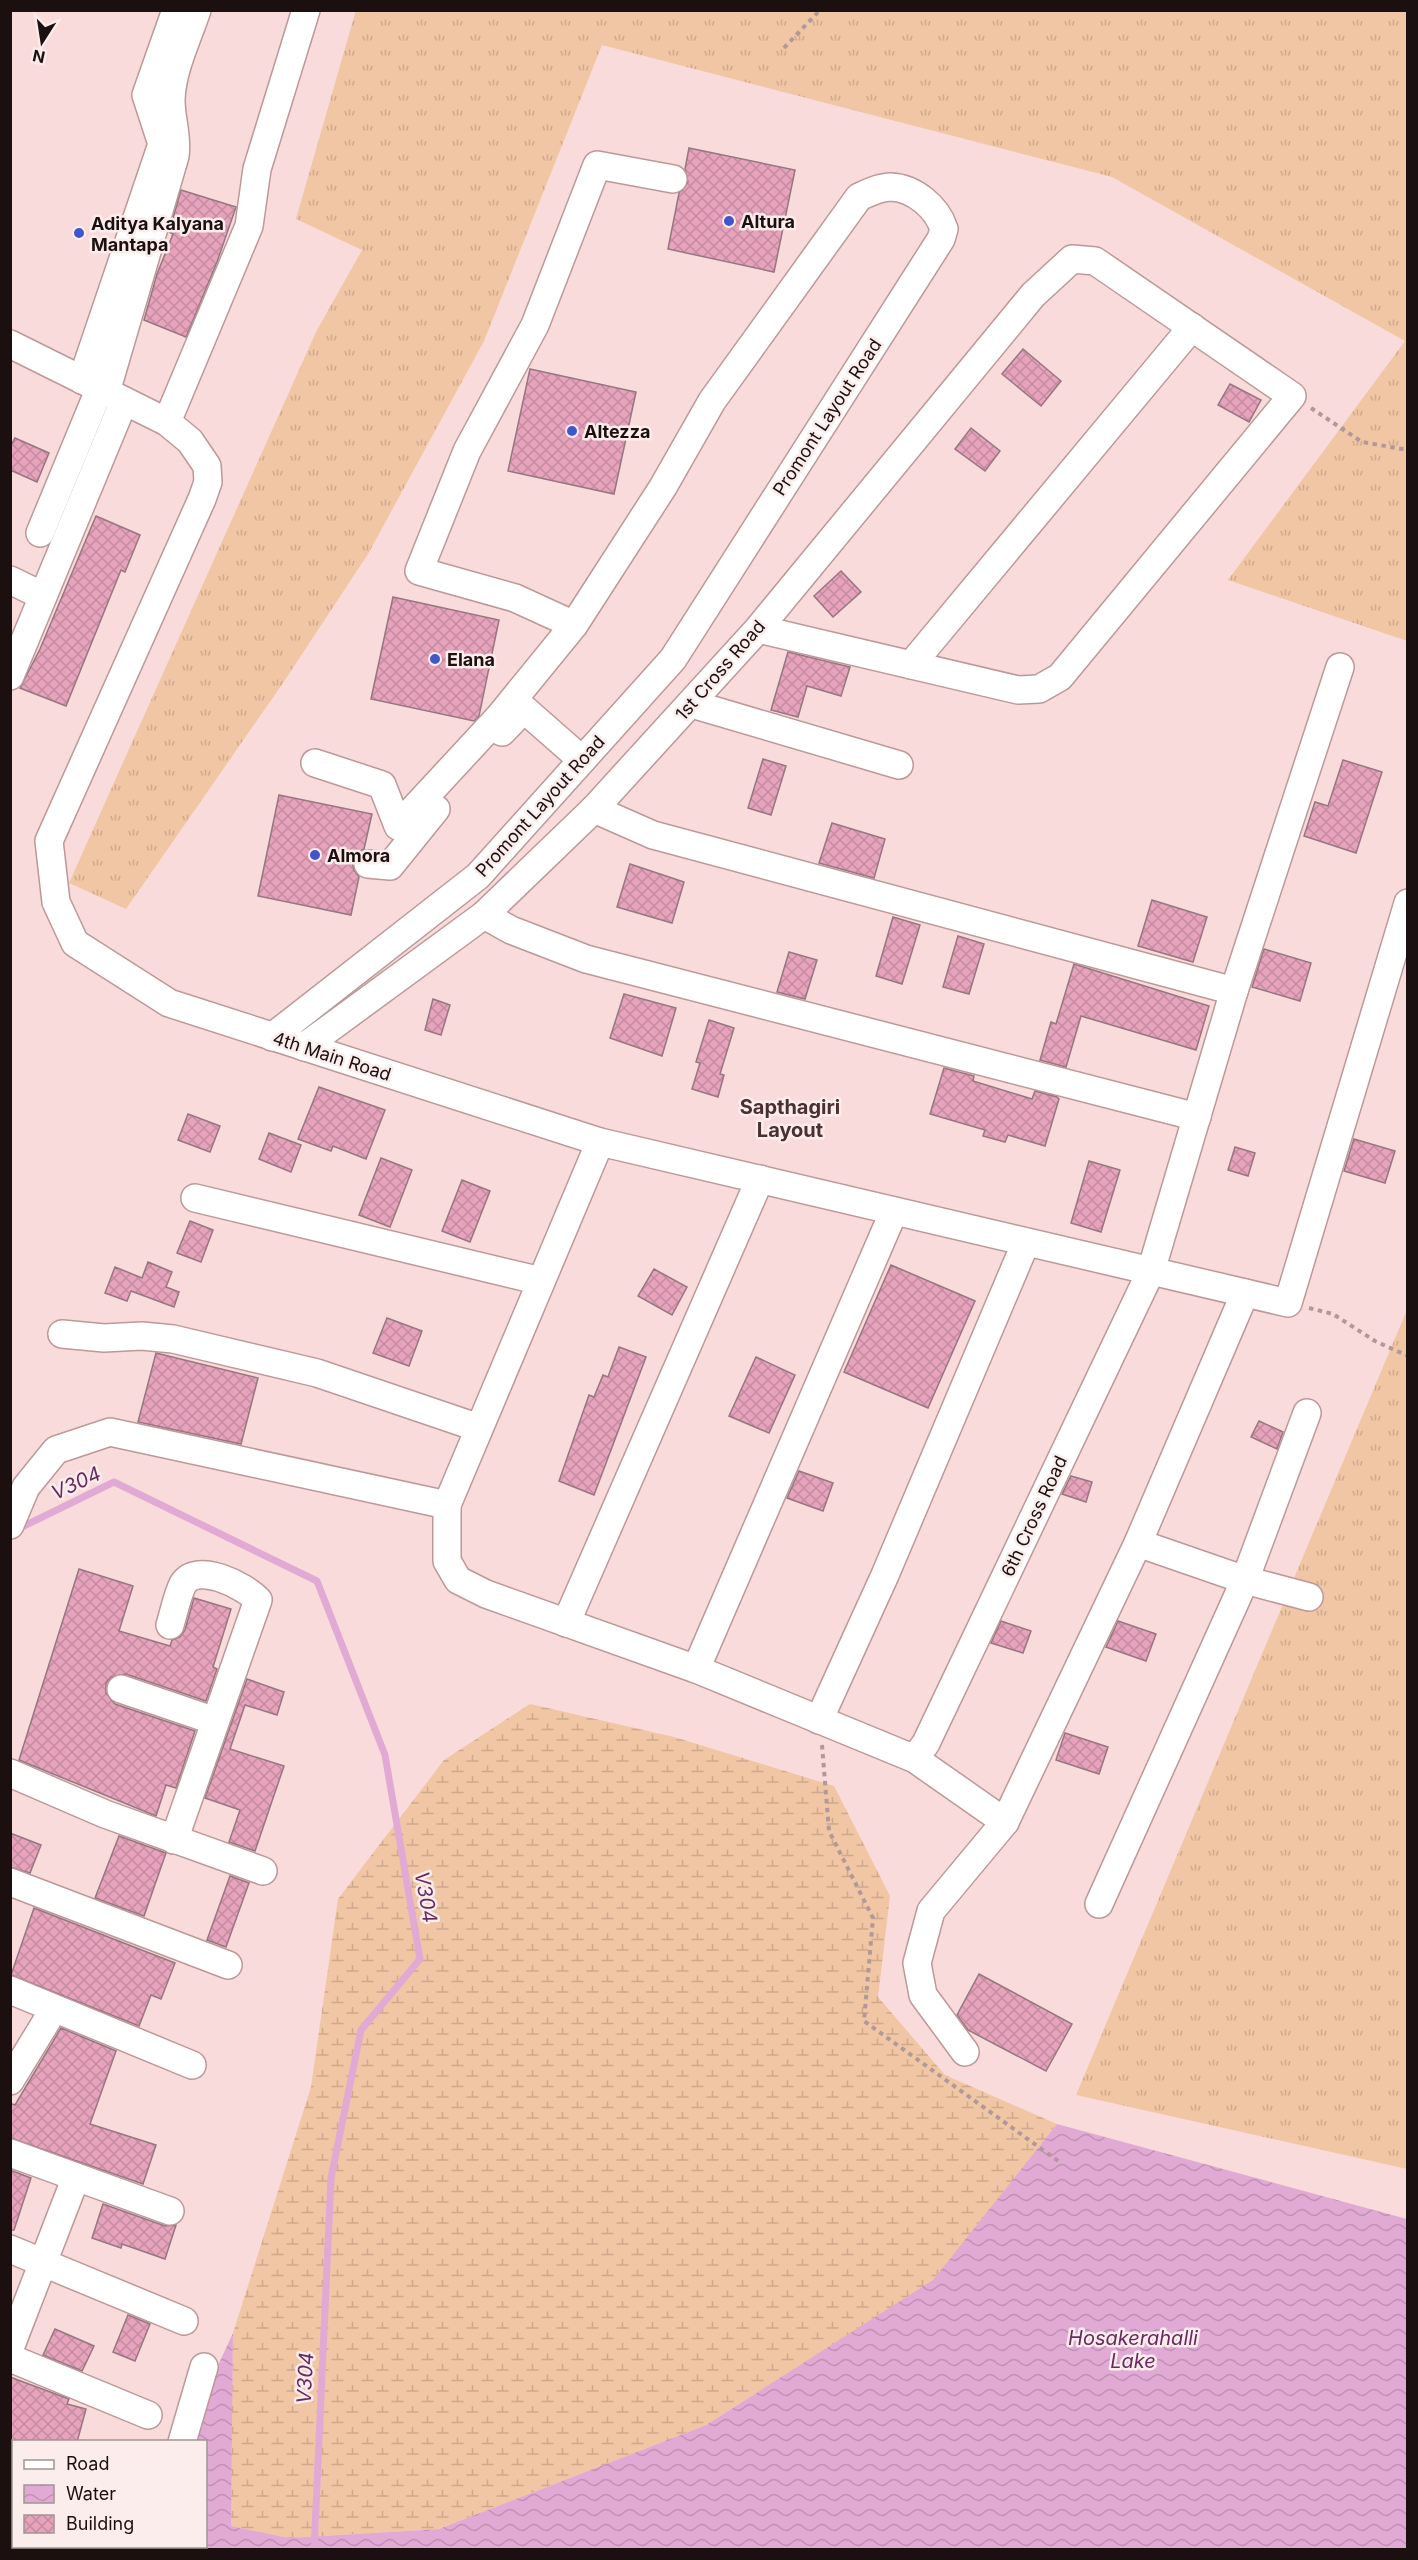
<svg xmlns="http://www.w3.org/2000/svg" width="1418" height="2560" font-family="Inter,sans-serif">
<defs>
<pattern id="grass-tufts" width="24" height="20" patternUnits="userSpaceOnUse" patternTransform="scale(1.5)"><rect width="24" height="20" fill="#f1c6a4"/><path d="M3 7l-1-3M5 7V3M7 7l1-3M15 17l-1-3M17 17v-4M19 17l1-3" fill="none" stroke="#cea98c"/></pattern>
<pattern id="wetland-marsh" width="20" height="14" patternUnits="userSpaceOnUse" patternTransform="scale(1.5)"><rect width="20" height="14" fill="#f1c6a4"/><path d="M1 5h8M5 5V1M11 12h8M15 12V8" fill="none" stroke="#cea98c"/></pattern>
<pattern id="water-waves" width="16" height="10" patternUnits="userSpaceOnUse" patternTransform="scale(1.5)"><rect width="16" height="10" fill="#e1aad4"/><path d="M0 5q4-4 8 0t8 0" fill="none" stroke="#c091b5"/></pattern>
<pattern id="building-cross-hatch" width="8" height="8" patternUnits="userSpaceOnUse" patternTransform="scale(1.5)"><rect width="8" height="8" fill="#e6a3bb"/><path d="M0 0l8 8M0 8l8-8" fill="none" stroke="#c58ba0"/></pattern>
</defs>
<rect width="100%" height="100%" fill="#fadbdb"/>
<g fill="url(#grass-tufts)">
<polygon points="356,10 1407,11 1407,641 1228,580 1405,341 1112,177 602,45 484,341 368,554 283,683 126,909 69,883 316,332 362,250 296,219"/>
<polygon points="1407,1310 1407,2169 1076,2095"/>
</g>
<polygon fill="url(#wetland-marsh)" points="530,1704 674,1737 834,1786 890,1896 878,1997 945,2075 1057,2124 934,2280 706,2425 439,2529 289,2538 230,2526 233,2333 311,2087 338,1899 444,1760"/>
<polygon fill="url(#water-waves)" points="1057,2124 1407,2219 1407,2549 132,2550 133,2546 206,2546 206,2442 183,2441 233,2333 231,2526 289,2538 439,2529 706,2425 933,2280"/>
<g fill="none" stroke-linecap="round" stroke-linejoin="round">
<polyline stroke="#e1aad4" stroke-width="7" points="18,1529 114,1482 317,1581 385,1755 420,1959 361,2030 331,2178 314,2550"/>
</g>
<g fill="url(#building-cross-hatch)" stroke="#967681" stroke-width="1.5">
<polygon points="689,148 795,170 774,272 668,249 679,193 688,182 685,169"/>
<polygon points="181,190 236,207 217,262 186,337 144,320 157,274 173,234 169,232"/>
<polygon points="1023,349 1061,381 1041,406 1002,374"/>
<polygon points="530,369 636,392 614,494 508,471"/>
<polygon points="1230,384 1261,400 1249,422 1218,405"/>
<polygon points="971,428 1000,451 985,471 955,449"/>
<polygon points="15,438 49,453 37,482 10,470 10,447"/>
<polygon points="96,516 140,535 125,572 121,570 66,706 20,688 40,649"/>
<polygon points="841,571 861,592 833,617 814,596"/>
<polygon points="393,597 499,620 479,716 474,721 371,699"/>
<polygon points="788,652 850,667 841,696 807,686 798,717 771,710"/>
<polygon points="763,759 786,766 771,815 748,808"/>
<polygon points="1343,760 1382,772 1356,853 1304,836 1315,802 1328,806"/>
<polygon points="279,795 372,814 364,849 356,854 352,862 354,870 359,877 351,915 258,896"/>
<polygon points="832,823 885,839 874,878 819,863"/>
<polygon points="630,864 684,882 672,923 617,907"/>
<polygon points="1152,900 1207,917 1193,962 1138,946"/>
<polygon points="893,917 920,925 902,984 876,976"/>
<polygon points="958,936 984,944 969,994 943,987"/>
<polygon points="1264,949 1311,963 1300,1001 1252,987"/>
<polygon points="789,952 817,960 805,999 777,992"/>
<polygon points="1074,964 1209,1006 1196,1050 1081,1016 1066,1067 1040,1060 1051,1022 1056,1024"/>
<polygon points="624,994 676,1008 662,1056 610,1038"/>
<polygon points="433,999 450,1005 441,1035 425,1030"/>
<polygon points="709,1020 734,1028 720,1074 724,1075 718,1097 692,1089 700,1063 696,1062"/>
<polygon points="944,1068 974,1076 973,1081 1032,1099 1035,1091 1057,1097 1059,1099 1045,1146 1008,1135 1005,1142 983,1136 985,1130 930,1114"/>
<polygon points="319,1087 385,1110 366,1159 333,1146 331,1151 298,1139"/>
<polygon points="188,1114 220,1126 210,1152 178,1140"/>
<polygon points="269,1133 301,1145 291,1172 259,1159"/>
<polygon points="1354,1139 1395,1151 1385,1183 1344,1171"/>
<polygon points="1235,1147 1255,1153 1248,1176 1228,1170"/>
<polygon points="381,1158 412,1170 390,1227 359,1215"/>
<polygon points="1089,1161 1120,1170 1101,1232 1071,1223"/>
<polygon points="462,1180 490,1191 470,1242 442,1231"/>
<polygon points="190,1221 213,1230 201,1262 177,1253"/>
<polygon points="148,1262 172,1272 166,1287 179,1292 174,1307 131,1291 127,1301 105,1293 115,1267 142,1278"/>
<polygon points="891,1265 975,1301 928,1408 844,1372"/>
<polygon points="654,1269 687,1287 672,1315 638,1296"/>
<polygon points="387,1318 422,1331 409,1366 373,1353"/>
<polygon points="619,1347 646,1357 594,1495 559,1481 589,1395 594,1397 603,1375 608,1377"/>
<polygon points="156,1353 258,1378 241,1444 138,1422"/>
<polygon points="756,1357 795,1375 769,1433 729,1416"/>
<polygon points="1259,1421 1283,1432 1277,1449 1251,1437"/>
<polygon points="799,1471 833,1483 823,1511 787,1498"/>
<polygon points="1071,1476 1092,1482 1086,1502 1062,1494"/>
<polygon points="79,1569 133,1586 119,1631 170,1646 172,1640 180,1637 185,1630 194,1598 231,1609 213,1667 217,1669 206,1701 126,1674 111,1677 106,1683 106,1693 115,1704 195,1731 176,1788 166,1785 156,1816 19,1760"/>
<polygon points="1001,1621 1031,1631 1023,1653 991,1643"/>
<polygon points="1118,1621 1156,1634 1146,1661 1106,1647"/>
<polygon points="247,1679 284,1692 277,1715 245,1705 230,1749 284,1766 255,1851 229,1842 240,1810 205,1798"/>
<polygon points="1065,1733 1108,1747 1099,1774 1056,1760"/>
<polygon points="10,1833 41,1845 30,1873 10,1867"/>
<polygon points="119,1836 166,1853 144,1916 95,1898"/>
<polygon points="230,1876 249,1883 226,1947 207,1940"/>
<polygon points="34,1908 175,1963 161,1999 151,1995 139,2026 11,1975"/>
<polygon points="979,1974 1072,2024 1046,2071 968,2030 957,2015"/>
<polygon points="61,2028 116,2051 90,2124 156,2145 143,2184 10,2138 10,2103 15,2105"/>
<polygon points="10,2170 31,2178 14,2230 10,2230"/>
<polygon points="103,2204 165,2226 176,2225 165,2259 122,2244 121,2248 92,2238"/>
<polygon points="128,2315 150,2324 135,2361 113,2352"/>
<polygon points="55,2329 94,2346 82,2371 43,2355"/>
<polygon points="10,2377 69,2399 67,2404 86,2409 77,2442 10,2442"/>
</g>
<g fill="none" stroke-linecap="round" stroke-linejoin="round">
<defs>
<g id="minor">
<polyline points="10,344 167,422 190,441 207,466 208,482 202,499 49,841 56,902 75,943 169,1003 600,1142 1288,1303 1408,903"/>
<polyline points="82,380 162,144 146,95 176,10"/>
<path d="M106,392L175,156C178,137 171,119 171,100C172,69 187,40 197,10"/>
<polyline points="167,422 249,226 257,169 306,10"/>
<polyline points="40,533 100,388"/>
<polyline points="10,580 43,596"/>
<polyline points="574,625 515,598 419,571 467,451 535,325 597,165 673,179"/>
<polyline points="911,665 1192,327"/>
<polyline points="10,676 124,401"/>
<polyline points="692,704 899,765"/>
<polyline points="502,732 524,709 582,760"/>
<polyline points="594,809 653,835 1234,991"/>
<polyline points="368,864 390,866 436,809"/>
<polyline points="484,915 511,930 586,959 1197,1117"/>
<path d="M272,1037L478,876L673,659L941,239L944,229C937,207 914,188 891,187C880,187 868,193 859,197L712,401L663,487L574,625L499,717L398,826L382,785L315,763"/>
<polyline points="304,1047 484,915 594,809 758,629 1033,295 1072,259 1095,261 1292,396 1060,677 1039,689 1018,690 758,629"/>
<polyline points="195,1198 541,1281"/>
<polyline points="62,1334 104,1338 142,1336 173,1339 317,1373 479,1428"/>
<polyline points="447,1505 447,1561 458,1580 486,1594 696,1669 915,1759 1005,1822"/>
<polyline points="10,1525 26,1487 56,1450 110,1432 447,1505 600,1142"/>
<polyline points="1138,1543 1245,1580 1309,1597"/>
<polyline points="566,1623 760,1179"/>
<path d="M170,1625C174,1612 177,1596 183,1584C197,1561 245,1586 258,1600L174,1840"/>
<polyline points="696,1669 894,1211"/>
<polyline points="121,1689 215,1721"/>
<polyline points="819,1720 885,1575 1026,1242"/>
<polyline points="915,1759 926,1743 1151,1271 1234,991 1340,667"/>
<polyline points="10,1773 105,1814 263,1871"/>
<polyline points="10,1882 228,1965"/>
<polyline points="1099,1904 1245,1580 1307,1413"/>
<polyline points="10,1990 192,2065"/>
<polyline points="965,2052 923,1995 917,1963 931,1911 1005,1822 1138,1543 1245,1293"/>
<polyline points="10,2081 54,2009"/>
<polyline points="10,2153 170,2211"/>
<polyline points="10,2249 184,2321"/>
<polyline points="10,2348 76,2177"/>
<polyline points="10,2358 148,2415"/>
<polyline points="182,2442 204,2367"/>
<polyline points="10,2476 14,2477"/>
<polyline points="118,2550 120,2546"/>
</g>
</defs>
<use href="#minor" stroke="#bc9899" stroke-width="30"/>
<g stroke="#b29999" stroke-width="4" stroke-dasharray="4.5 4.5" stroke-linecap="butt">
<polyline points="784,48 820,10"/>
<polyline points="1311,408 1362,442 1408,450"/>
<polyline points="1309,1308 1333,1314 1375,1341 1408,1356"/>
<polyline points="822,1745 829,1831 873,1918 864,2021 1061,2163"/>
</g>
<use href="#minor" stroke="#fff" stroke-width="27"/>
</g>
<g fill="#4156ca" stroke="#fceded" stroke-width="2">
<circle cx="729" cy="221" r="6"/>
<circle cx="79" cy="233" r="6"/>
<circle cx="572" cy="431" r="6"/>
<circle cx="435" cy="659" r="6"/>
<circle cx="315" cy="855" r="6"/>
</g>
<g text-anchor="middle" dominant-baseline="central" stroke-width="5" stroke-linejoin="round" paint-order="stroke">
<g font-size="18" font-weight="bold" fill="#1b0f0f" stroke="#fceded" text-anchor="start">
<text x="741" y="221">Altura</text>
<text x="91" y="223">Aditya Kalyana<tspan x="91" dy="21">Mantapa</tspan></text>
<text x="584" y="431">Altezza</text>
<text x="447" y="659">Elana</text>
<text x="327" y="855">Almora</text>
</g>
<g font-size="18" fill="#1b0f0f" stroke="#fceded">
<text transform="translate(827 417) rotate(-57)">Promont Layout Road</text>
<text transform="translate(720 670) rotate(-49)">1st Cross Road</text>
<text transform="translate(540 806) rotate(-48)">Promont Layout Road</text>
<text transform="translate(332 1056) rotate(18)">4th Main Road</text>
<text transform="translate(1034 1516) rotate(-65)">6th Cross Road</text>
</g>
<g font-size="20" font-weight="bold" fill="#4c2f30" stroke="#fceded">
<text x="790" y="1107">Sapthagiri<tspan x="790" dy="23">Layout</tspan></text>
</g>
<g font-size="20" font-style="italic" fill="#69295f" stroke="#fceded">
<text transform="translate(76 1483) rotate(-25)">V304</text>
<text transform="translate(426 1897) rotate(80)">V304</text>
<text x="1133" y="2338">Hosakerahalli<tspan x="1133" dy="23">Lake</tspan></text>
<text transform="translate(305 2378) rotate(-87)">V304</text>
</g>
</g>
<rect width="1418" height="2560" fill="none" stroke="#1b0f0f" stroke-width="24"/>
<rect x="12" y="2440" width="195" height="108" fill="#fceded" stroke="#a29494" stroke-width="1.5"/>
<rect x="24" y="2460" width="30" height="9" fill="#ffffff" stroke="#a29494" stroke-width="1.5"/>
<text x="66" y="2470" font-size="18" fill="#1b0f0f">Road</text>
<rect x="24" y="2485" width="30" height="18" fill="url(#water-waves)" stroke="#a29494" stroke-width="1.5"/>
<text x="66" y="2500" font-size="18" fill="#1b0f0f">Water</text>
<rect x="24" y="2515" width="30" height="18" fill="url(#building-cross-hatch)" stroke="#a29494" stroke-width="1.5"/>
<text x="66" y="2530" font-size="18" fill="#1b0f0f">Building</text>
<g transform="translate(42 42) rotate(192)" stroke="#fceded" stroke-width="4.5" paint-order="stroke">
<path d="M0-4.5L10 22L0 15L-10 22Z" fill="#1b0f0f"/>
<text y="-9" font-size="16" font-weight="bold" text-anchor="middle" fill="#1b0f0f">N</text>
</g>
</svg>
